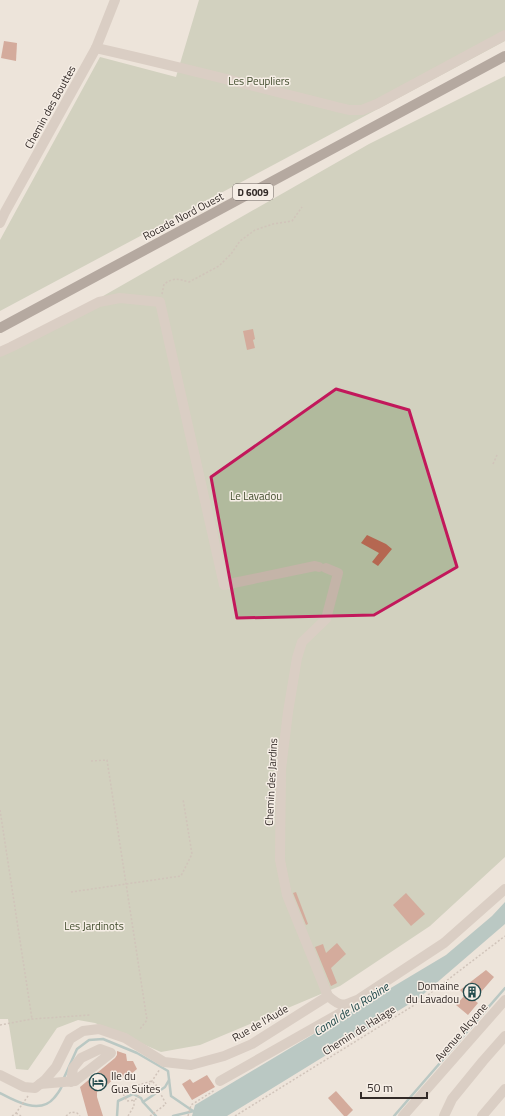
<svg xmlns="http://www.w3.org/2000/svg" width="505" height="1116" font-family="'Titillium Web',sans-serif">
<rect width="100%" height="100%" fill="#ede4da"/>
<g fill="#b1ba9d">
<polygon points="199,0 505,0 505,41 0,311 0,240 100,57 176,77"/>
<polygon points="505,76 505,857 430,926 340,986 200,1045 161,1052 95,1023 78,1020 57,1028 28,1070 16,1069 8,1019 0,1019 0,355 369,144"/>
</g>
<polygon fill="#7da6a7" points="505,902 505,924 419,998 227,1116 192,1116 195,1105 446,955 492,916"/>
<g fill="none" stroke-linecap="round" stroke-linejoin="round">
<g stroke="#7da6a7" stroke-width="2.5">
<polyline points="63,1080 77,1049 89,1040 103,1039 137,1053 168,1071 171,1096 193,1111"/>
<path d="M0,1093C15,1101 40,1115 54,1098C58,1093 61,1090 62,1085"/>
<polyline points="117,1116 118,1101 133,1094 141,1098 143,1102"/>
<polyline points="156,1116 143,1102 165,1087 169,1080"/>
<polyline points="173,1116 194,1111"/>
<polyline points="394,1116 505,988"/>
</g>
</g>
<g fill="#b56751">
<polygon points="4,41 17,43 16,61 1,58"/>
<polygon points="253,329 255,339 253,340 255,348 247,350 243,331"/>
<polygon points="367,535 386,544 392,549 378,566 372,562 379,553 361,543"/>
<polygon points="296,892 308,924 306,925 293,893"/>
<polygon points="406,893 425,914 411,926 393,905"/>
<polygon points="337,943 346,954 331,968 337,983 331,986 315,947 323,944 326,953"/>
<polygon points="486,970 494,977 474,1000 478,1003 468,1015 456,1005 465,995 460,990"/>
<polygon points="117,1051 126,1054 127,1061 133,1061 137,1069 129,1076 127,1075 122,1078 121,1077 118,1080 115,1078 107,1085 105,1084 97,1092 97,1097 103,1116 88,1116 80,1087 115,1058 117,1055"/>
<polygon points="207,1075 215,1087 192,1100 182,1084 190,1079 193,1083"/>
<polygon points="336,1091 353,1110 347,1116 344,1116 328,1098"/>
</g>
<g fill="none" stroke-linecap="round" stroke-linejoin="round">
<g stroke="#af9e93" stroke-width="1.5" stroke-dasharray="2 2" stroke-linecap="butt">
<path d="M162,294L164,284C175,277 178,279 189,282L219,266L231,254L240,241L255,230L273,224L292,221L302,207"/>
<polyline points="493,464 497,455"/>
<polyline points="91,761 107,760 147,1020 140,1029"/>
<polyline points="0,810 32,1019"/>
<polyline points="71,892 181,876 192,854 183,799"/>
<polyline points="0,1025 32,1019 90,1015"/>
<polyline points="16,1113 21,1116"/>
<polyline points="12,1116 16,1113 28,1096"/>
<polyline points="66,1116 71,1112 77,1113 80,1116"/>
<polyline points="128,1116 134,1106 134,1100"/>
<polyline points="150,1116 166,1104 156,1085 152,1081 121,1090 127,1101 134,1100 136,1099 152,1081 160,1069"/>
<polyline points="188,1116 191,1105 215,1090"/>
<polyline points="235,1116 416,1004 505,936"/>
</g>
<g stroke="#c4b4a8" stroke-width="10">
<path d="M96,48C181,67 265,89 349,110H362L377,104L505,35"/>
<polyline points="0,223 5,212 96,48 115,0"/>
<polyline points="0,352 11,347 99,302 120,298 160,302 224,585 315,566 319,567"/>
<path d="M326,568L338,573L326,619L302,642L297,658L288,712L281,769L280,860L287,895L328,996C342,1008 343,1006 359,999L444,943L505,889"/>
<polyline points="0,1075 24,1087 35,1088 45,1080 56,1067 70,1039 83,1031 99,1029 125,1038 164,1062 191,1065 224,1056 252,1044 328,996"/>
<polyline points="220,1081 342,1012 344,1005"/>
<path d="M40,1084C51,1083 63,1082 75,1081L111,1053L100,1049L81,1058L73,1068L71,1082"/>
<polyline points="403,1116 505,1000"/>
<polyline points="444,1116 452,1099 483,1061 505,1036"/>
<polyline points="482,1116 505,1089"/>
</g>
<polyline stroke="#72625a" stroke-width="10" points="0,328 505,56"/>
</g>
<path d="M0 0H505V1116H0ZM336,389L409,410L457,567L374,615L237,618L211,477Z" fill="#ede4da" fill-opacity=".55" fill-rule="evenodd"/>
<path fill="none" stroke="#c2185b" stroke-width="3" stroke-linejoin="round" d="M336,389L409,410L457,567L374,615L237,618L211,477Z"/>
<defs>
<symbol id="building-ring" viewBox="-11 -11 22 22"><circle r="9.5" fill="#f6eee6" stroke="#234b4d" stroke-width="1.5"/><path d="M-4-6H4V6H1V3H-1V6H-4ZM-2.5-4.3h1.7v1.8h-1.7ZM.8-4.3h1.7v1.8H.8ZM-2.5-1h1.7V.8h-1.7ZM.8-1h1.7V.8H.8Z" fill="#234b4d"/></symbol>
<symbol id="hotel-ring" viewBox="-11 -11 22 22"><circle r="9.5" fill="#f6eee6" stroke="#234b4d" stroke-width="1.5"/><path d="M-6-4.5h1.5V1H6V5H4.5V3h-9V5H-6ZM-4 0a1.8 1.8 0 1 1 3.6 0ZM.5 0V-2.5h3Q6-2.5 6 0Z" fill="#234b4d"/></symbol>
</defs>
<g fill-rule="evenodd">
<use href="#building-ring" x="462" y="982" width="20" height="20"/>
<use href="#hotel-ring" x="88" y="1072" width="20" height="20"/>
</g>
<g text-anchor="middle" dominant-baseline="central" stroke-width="3" stroke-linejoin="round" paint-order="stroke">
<rect fill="#f6eee6" stroke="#6d6560" stroke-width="1" x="233" y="184" width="40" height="16" rx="3"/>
<g font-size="10" font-weight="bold" fill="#322a27">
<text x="253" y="192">D 6009</text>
</g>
<g font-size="11" fill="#424d2e" stroke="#f6eee6">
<text x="259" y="81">Les Peupliers</text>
<text x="256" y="496">Le Lavadou</text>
<text x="94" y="926">Les Jardinots</text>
</g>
<g font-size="11" fill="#322a27" stroke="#f6eee6">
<text transform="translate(50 107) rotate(-61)">Chemin des Bouttes</text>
<text transform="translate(183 216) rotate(-28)">Rocade Nord Ouest</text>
<text transform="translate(271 782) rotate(-87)">Chemin des Jardins</text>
<text transform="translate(260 1023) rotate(-30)">Rue de l'Aude</text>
<text transform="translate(359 1030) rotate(-32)">Chemin de Halage</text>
<text transform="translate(461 1032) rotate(-49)">Avenue Alcyone</text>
</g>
<g font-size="11" fill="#322a27" stroke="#f6eee6" text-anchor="end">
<text x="459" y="986">Domaine<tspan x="459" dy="13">du Lavadou</tspan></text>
<text x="111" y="1076" text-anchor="start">Ile du<tspan x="111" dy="13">Gua Suites</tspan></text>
</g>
<g font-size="12" font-style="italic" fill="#234b4d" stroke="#f6eee6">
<text transform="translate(351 1009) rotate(-33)">Canal de la Robine</text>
</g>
</g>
<path d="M361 1092v6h66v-6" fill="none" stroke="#322a27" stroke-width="2"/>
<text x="367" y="1092" font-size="12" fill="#322a27" stroke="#f6eee6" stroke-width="3" paint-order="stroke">50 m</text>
</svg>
